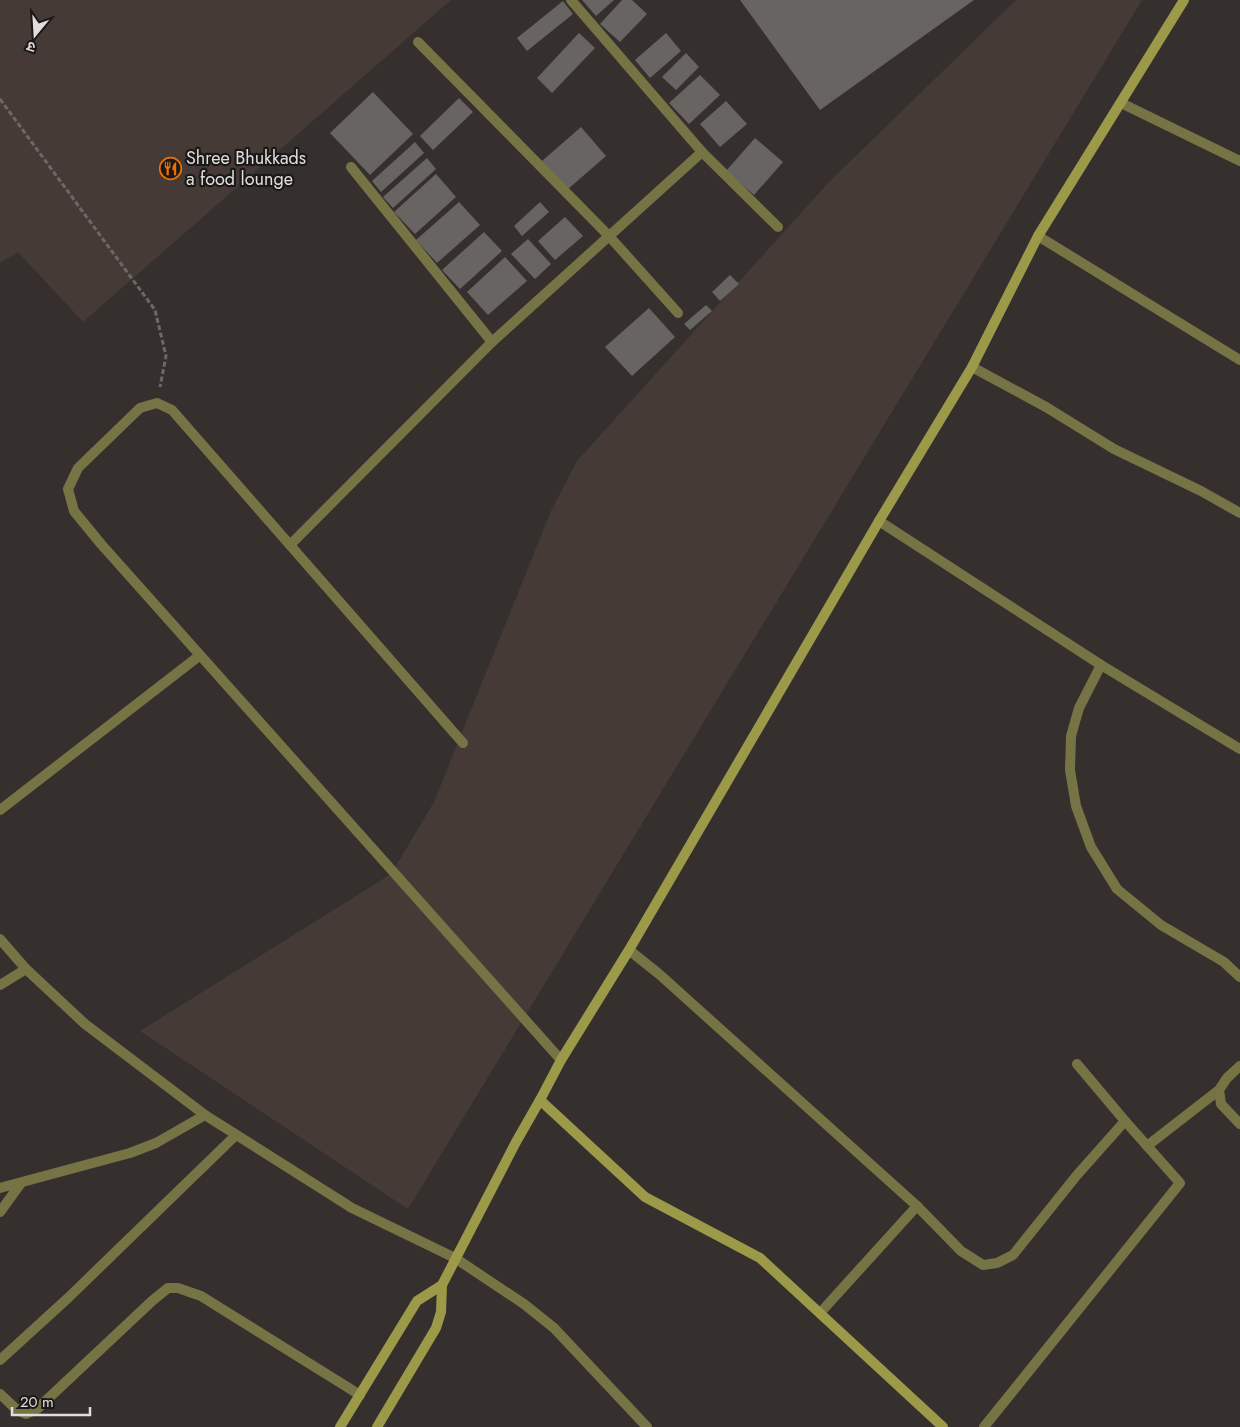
<svg xmlns="http://www.w3.org/2000/svg" width="1240" height="1427" font-family="Jost,'Noto Sans Devanagari',sans-serif">
<rect width="100%" height="100%" fill="#35302e"/>
<g fill="#453a36">
<polygon points="0,0 451,0 83,322 18,252 0,263"/>
<polygon points="1016,0 1142,0 408,1209 140,1031 391,874 434,802 551,511 577,461 829,182"/>
</g>
<g fill="#686461">
<polygon points="582,0 614,0 596,16"/>
<polygon points="622,0 632,0 647,14 620,42 600,24"/>
<polygon points="740,0 974,0 820,110"/>
<polygon points="563,1 573,14 527,51 517,38"/>
<polygon points="579,33 595,48 552,93 537,78"/>
<polygon points="666,33 681,51 650,78 635,60"/>
<polygon points="686,53 699,67 676,90 662,77"/>
<polygon points="700,75 720,95 689,124 669,103"/>
<polygon points="373,92 413,134 370,175 330,133"/>
<polygon points="459,98 473,112 433,150 420,136"/>
<polygon points="726,101 747,124 720,147 700,124"/>
<polygon points="581,127 606,156 567,190 542,161"/>
<polygon points="755,138 783,162 754,195 726,171"/>
<polygon points="415,142 424,153 381,192 372,181"/>
<polygon points="427,158 436,169 393,208 383,197"/>
<polygon points="436,174 456,197 415,234 394,212"/>
<polygon points="459,202 480,225 437,263 416,240"/>
<polygon points="540,202 549,212 522,236 514,226"/>
<polygon points="565,217 583,236 555,260 538,241"/>
<polygon points="484,232 502,251 460,289 442,270"/>
<polygon points="528,239 551,264 535,279 511,254"/>
<polygon points="505,257 527,281 488,315 467,292"/>
<polygon points="730,275 739,284 720,301 712,292"/>
<polygon points="706,305 712,311 690,330 684,324"/>
<polygon points="649,308 675,337 632,376 605,347"/>
</g>
<g fill="none" stroke-linecap="round" stroke-linejoin="round">
<polyline stroke="#6c6866" stroke-width="3" stroke-dasharray="5 2.5" stroke-linecap="butt" points="0,99 155,310 166,356 160,387"/>
<g stroke="#767444" stroke-width="10">
<polyline points="0,939 26,969 85,1024 205,1115 352,1208 455,1258"/>
<polyline points="0,985 26,969"/>
<polyline points="0,1188 130,1153 156,1143 205,1115"/>
<polyline points="0,1212 21,1183"/>
<polyline points="0,1360 68,1298 236,1135"/>
<polyline points="0,1394 17,1410 26,1414 37,1409 152,1301 168,1288 178,1288 201,1296 360,1395"/>
</g>
<g stroke="#767444" stroke-width="10">
<polyline points="571,0 702,152 778,227"/>
<polyline points="418,42 609,236 678,313"/>
<polyline points="1121,103 1240,161"/>
<polyline points="1038,236 1240,360"/>
<polyline points="492,342 702,152"/>
<polyline points="972,367 1046,407 1114,449 1201,491 1240,513"/>
<polyline points="879,521 1101,665 1240,749"/>
<polyline points="290,545 492,342 351,167"/>
<polyline points="1101,665 1079,708 1071,736 1070,770 1076,806 1091,847 1117,889 1161,925 1224,962 1240,977"/>
<polyline points="463,743 172,410 157,403 140,408 78,468 68,489 74,511 101,544 561,1060"/>
<polyline points="0,810 199,656"/>
<polyline points="629,950 659,974 917,1206 961,1251 983,1265 997,1263 1013,1255 1077,1175 1125,1121 1077,1064"/>
<polyline points="1240,1066 1227,1078 1219,1090 1221,1104 1240,1124"/>
<polyline points="1147,1146 1219,1090"/>
<polyline points="455,1258 524,1304 554,1328 647,1427"/>
<polyline points="820,1313 917,1206"/>
<polyline points="984,1427 1180,1183 1125,1121"/>
</g>
<g stroke="#9c9949" stroke-width="10">
<polyline points="540,1100 645,1197 760,1258 943,1427"/>
<polyline points="340,1427 417,1301 442,1285"/>
<polyline points="377,1427 436,1328 441,1312 442,1285 516,1142 540,1100 561,1060 629,950 879,521 972,367 1038,236 1184,0"/>
</g>
</g>
<defs>
<symbol id="restaurant-ring" viewBox="-11 -11 22 22"><circle r="9.5" fill="#1b1918" stroke="#e8710a" stroke-width="1.5"/><path d="M-5-6h1v4h1v-4h1v4h1v-4h1v5L-1.5 .5V6h-2V.5L-5-1ZM5-6V6H3V1.5H1.5Q1.5-4 5-6Z" fill="#e8710a"/></symbol>
</defs>
<g fill-rule="evenodd">
<use href="#restaurant-ring" x="158" y="156" width="25" height="25"/>
</g>
<g text-anchor="middle" dominant-baseline="central" stroke-width="4.5" stroke-linejoin="round" paint-order="stroke">
<g font-size="18" fill="#e0dddc" stroke="#1b1918" text-anchor="start">
<text x="186" y="158">Shree Bhukkads<tspan x="186" dy="21">a food lounge</tspan></text>
</g>
</g>
<g transform="translate(35 35) rotate(198)" stroke="#1b1918" stroke-width="4" paint-order="stroke">
<path d="M0-4L9 19L0 12L-9 19Z" fill="#e0dddc"/>
<text y="-8" font-size="14" font-weight="bold" text-anchor="middle" fill="#e0dddc">उ</text>
</g>
<path d="M12 1407v8h78v-8" fill="none" stroke="#e0dddc" stroke-width="2.5"/>
<text x="20" y="1407" font-size="15" fill="#e0dddc" stroke="#1b1918" stroke-width="4" paint-order="stroke">20 m</text>
</svg>
